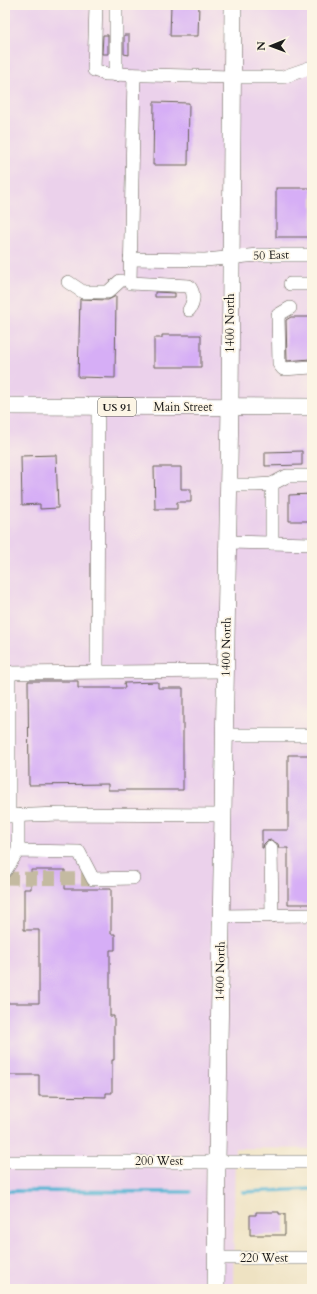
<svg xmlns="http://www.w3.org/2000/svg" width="317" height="1294" font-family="Cardo,serif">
<rect width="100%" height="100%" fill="#fcf5e5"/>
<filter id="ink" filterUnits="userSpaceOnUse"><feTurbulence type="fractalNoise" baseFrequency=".025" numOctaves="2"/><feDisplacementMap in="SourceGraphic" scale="8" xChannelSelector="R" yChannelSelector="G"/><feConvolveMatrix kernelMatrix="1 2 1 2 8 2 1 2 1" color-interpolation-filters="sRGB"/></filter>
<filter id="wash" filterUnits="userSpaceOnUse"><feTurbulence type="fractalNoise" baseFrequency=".012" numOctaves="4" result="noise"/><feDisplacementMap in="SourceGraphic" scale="16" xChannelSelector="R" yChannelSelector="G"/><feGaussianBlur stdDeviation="0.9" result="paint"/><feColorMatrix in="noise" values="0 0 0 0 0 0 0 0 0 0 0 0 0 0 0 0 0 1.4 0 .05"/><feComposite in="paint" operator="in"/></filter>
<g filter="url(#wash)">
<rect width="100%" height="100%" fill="#eee2c2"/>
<polygon fill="#ebd1eb" points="5,5 312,5 312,1149 235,1148 233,1289 5,1289"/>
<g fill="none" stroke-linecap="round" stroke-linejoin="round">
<g stroke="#56b6d4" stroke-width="3.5">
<polyline points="5,1191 190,1192"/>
<polyline points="243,1192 312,1189"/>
</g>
</g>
<g id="blocks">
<g fill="#d6aef6">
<polygon points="171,5 199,5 198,36 170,36"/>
<polygon points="103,35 108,35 108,54 102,54"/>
<polygon points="124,35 129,35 129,55 124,54"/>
<polygon points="154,102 189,103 188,165 153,165"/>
<rect x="276" y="188" width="36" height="49"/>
<polygon points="155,292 175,293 175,297 155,297"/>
<polygon points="116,296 115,378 78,377 80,299 108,300"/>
<polygon points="291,317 310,317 310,359 287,361 286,320"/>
<polygon points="162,335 201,335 201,367 154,367 154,338 162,338"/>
<polygon points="302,451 302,465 265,466 265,452"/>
<polygon points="56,455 58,508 40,509 40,504 22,505 21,456"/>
<polygon points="154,467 181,467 181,489 191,489 191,502 177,502 177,509 155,509"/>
<polygon points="312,494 312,521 289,521 289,495"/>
<polygon points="28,681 78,681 78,688 125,688 124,683 158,682 158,688 183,688 183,790 108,790 108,784 29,785"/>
<polygon points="288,755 312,755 312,904 288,904 288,848 279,848 278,844 271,840 267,841 264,844 263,848 262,848 262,830 288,830"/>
<polygon points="31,870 65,870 65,889 111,889 111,934 115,934 115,950 110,950 110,1016 114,1016 114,1060 112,1060 112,1093 106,1093 106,1097 39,1096 39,1075 5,1075 5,1003 39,1003 39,930 24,930 24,889 31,889"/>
<polygon points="256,1212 279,1212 279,1214 285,1214 285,1235 250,1235 250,1215 256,1215"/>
</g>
</g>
</g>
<g filter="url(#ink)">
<use href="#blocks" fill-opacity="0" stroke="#666156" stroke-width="1"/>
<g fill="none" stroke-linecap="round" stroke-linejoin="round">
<polyline stroke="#c4baa1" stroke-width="13" stroke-dasharray="13 6" stroke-linecap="butt" points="5,878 93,879"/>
<defs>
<g id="minor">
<polyline points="96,5 94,70 106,74 233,77 283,77 312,67"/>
<polyline points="116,75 116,5"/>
<path d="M134,75L130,283L189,286C195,293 194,303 189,310"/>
<polyline points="130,259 205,260 258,255 312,255"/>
<polyline points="68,282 83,292 108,292 120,281"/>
<polyline points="290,284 312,284"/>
<polyline points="290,308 278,315 279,364 283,369 312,367"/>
<polyline points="228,485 255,485 272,484"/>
<polyline points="227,542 312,544"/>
<polyline points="272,543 272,484 287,476 312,476"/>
<polyline points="97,671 98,406"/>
<polyline points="9,672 9,816"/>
<polyline points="5,673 225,671"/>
<polyline points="224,735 312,735"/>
<polyline points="18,815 18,851"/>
<polyline points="5,816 60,814 223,815"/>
<polyline points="271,848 272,916"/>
<polyline points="5,871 18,851 79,852 93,879 133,878"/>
<polyline points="221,916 312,915"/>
<polyline points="5,1162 312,1162"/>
<polyline points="216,1258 312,1258"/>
</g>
<g id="major">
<polyline points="5,406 312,407"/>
<polyline points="216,1289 217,1161 230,406 233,5"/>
</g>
</defs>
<use href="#minor" stroke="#666156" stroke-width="14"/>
<use href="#major" stroke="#666156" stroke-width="18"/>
<use href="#minor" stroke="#fff" stroke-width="13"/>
<use href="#major" stroke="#fff" stroke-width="17"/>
</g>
</g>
<g text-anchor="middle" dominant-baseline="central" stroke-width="3.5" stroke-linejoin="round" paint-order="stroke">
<rect fill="#fcf5e5" stroke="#5f5d58" stroke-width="1" x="98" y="398" width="38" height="18" rx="3"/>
<g font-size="11" font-weight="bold" fill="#1c1c1c">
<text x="117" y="407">US 91</text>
</g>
<g font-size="12" fill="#1c1c1c" stroke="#fcf5e5">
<text transform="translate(271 255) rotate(-2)">50 East</text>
<text transform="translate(230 323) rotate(-90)">1400 North</text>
<text x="183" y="407">Main Street</text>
<text transform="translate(226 647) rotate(-89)">1400 North</text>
<text transform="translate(220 971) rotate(-89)">1400 North</text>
<text x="159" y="1161">200 West</text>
<text x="264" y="1258">220 West</text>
</g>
</g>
<rect width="317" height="1294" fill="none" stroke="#fcf5e5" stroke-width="20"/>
<g transform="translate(271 46) rotate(269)" stroke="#fcf5e5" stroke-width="3" paint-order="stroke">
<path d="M0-3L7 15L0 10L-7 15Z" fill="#1c1c1c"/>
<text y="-6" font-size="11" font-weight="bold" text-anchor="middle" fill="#1c1c1c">N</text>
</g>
</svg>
